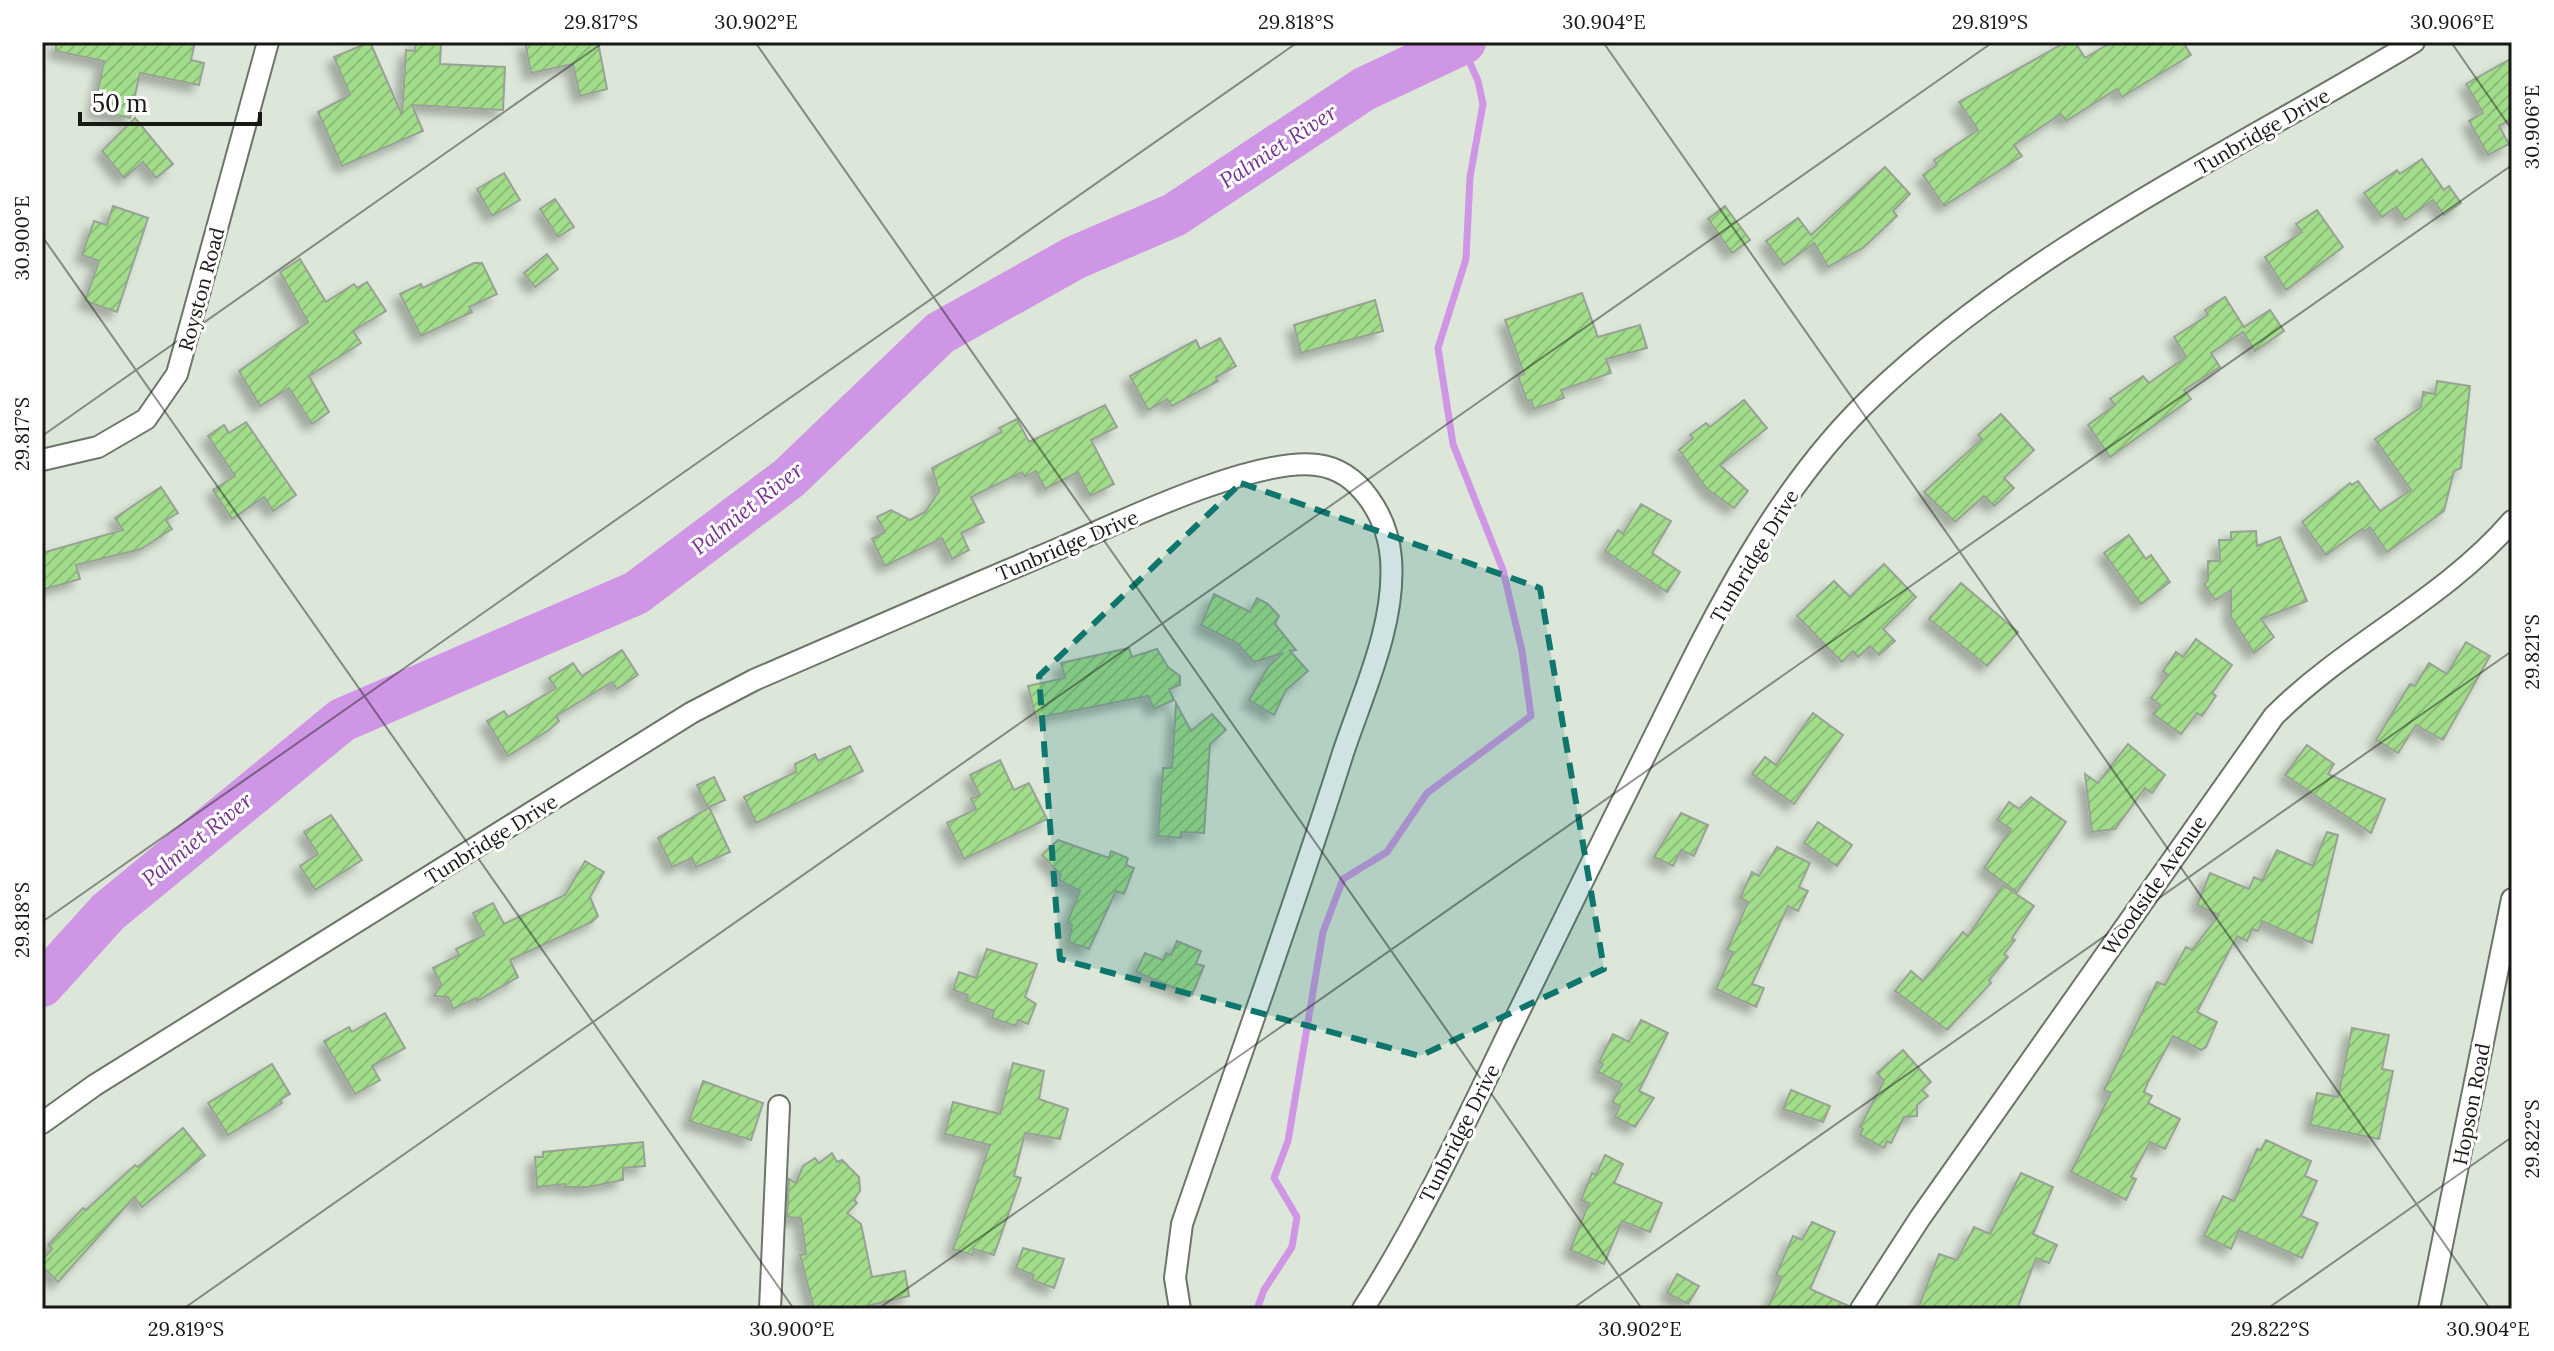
<svg xmlns="http://www.w3.org/2000/svg" width="2554" height="1351" font-family="Lora,serif">
<defs>
<pattern id="building-hatch" width="6" height="6" patternUnits="userSpaceOnUse" patternTransform="scale(2)"><rect width="6" height="6" fill="#a2dd8b"/><path d="M-1 1l2-2M0 6l6-6M5 7l2-2" fill="none" stroke="#8bbd77"/></pattern>
<filter id="shadow"><feDropShadow dx="-7" dy="7" stdDeviation="4" flood-color="#0004"/></filter>
</defs>
<rect width="100%" height="100%" fill="#dde7d9"/>
<g fill="none" stroke-linecap="round" stroke-linejoin="round">
<polyline stroke="#cf96e5" stroke-width="7" points="1257,1309 1264,1290 1292,1247 1297,1217 1274,1178 1288,1141 1323,932 1343,879 1387,852 1427,793 1531,716 1522,651 1503,570 1453,444 1438,348 1466,259 1470,177 1483,104 1478,81 1461,43"/>
<polyline stroke="#cf96e5" stroke-width="44" points="42,985 108,912 342,720 636,593 789,478 940,333 1074,258 1174,215 1364,89 1464,42"/>
</g>
<g fill="url(#building-hatch)" stroke="#98a295" stroke-width="2" filter="url(#shadow)">
<polygon points="56,42 195,42 191,60 204,63 199,85 140,73 130,118 94,110 104,61 56,51"/>
<polygon points="370,42 402,115 406,50 415,51 416,42 441,42 440,64 505,67 503,110 412,105 423,131 342,166 318,112 350,95 334,57"/>
<polygon points="525,42 598,42 607,89 580,96 573,64 531,73"/>
<polygon points="2066,42 2075,42 2085,58 2112,42 2183,42 2191,55 2122,97 2117,89 2066,121 2061,114 2014,145 2022,156 1944,206 1923,175 1937,165 1934,160 1978,130 1959,102"/>
<polygon points="2512,58 2512,119 2499,126 2509,144 2488,155 2469,121 2483,113 2466,84"/>
<polygon points="135,118 173,164 156,178 143,162 124,178 102,151"/>
<polygon points="2422,159 2444,190 2449,186 2461,203 2444,215 2433,200 2405,220 2396,207 2382,217 2364,193 2397,170 2400,174"/>
<polygon points="1885,167 1910,194 1893,211 1897,216 1863,248 1828,267 1814,243 1784,265 1766,241 1798,218 1811,235"/>
<polygon points="504,173 520,200 492,216 477,189"/>
<polygon points="555,199 574,227 558,237 540,209"/>
<polygon points="113,206 148,218 117,312 85,301 99,261 82,255 94,221 107,225"/>
<polygon points="1725,206 1750,240 1732,253 1708,219"/>
<polygon points="2317,210 2343,247 2286,290 2265,257 2302,232 2296,224"/>
<polygon points="547,254 558,269 535,287 524,273"/>
<polygon points="300,259 326,302 354,284 357,288 367,282 386,311 353,331 361,343 309,376 329,412 312,424 289,388 260,406 239,371 308,322 280,272"/>
<polygon points="474,263 482,263 497,294 469,307 472,312 421,336 400,294 421,284 423,288"/>
<polygon points="1582,293 1598,337 1640,325 1647,348 1606,359 1611,373 1561,390 1564,398 1534,409 1531,400 1527,401 1518,376 1524,374 1505,320"/>
<polygon points="2225,297 2244,327 2270,310 2284,331 2255,351 2243,332 2211,353 2220,367 2184,390 2191,399 2110,457 2088,425 2115,405 2110,399 2143,376 2149,383 2186,357 2174,337 2208,315 2205,310"/>
<polygon points="1375,300 1383,331 1301,353 1294,325"/>
<polygon points="1220,338 1236,366 1216,377 1218,381 1172,406 1167,399 1148,410 1130,376 1196,340 1200,349"/>
<polygon points="2437,381 2470,386 2461,468 2454,471 2444,511 2387,552 2370,527 2364,532 2362,529 2326,555 2302,522 2350,483 2352,485 2358,481 2380,511 2411,490 2375,439 2421,407 2423,392 2435,394"/>
<polygon points="1744,400 1767,428 1720,465 1748,491 1734,508 1707,489 1679,450 1693,438 1690,435 1706,423 1710,427"/>
<polygon points="1105,405 1117,427 1091,440 1114,484 1090,496 1078,472 1045,489 1036,471 1025,477 1022,472 971,497 984,522 961,533 969,550 952,559 942,538 885,566 872,539 885,532 877,517 891,510 910,520 925,512 939,491 932,468 1002,432 999,428 1017,419 1029,442"/>
<polygon points="2001,414 2034,450 2004,478 2014,488 1994,506 1984,496 1955,522 1924,492 1982,439 1978,435"/>
<polygon points="246,422 296,495 273,511 264,497 232,519 213,490 235,476 208,436 224,425 229,433"/>
<polygon points="161,487 178,513 166,520 172,529 141,549 76,565 80,579 42,590 42,553 123,530 115,518"/>
<polygon points="1641,504 1671,521 1652,553 1680,572 1667,592 1605,551 1618,530 1623,534"/>
<polygon points="2256,531 2257,546 2280,537 2307,601 2261,619 2274,637 2254,653 2231,617 2231,590 2215,600 2204,584 2208,580 2208,561 2220,561 2219,540 2231,540 2231,532"/>
<polygon points="2129,535 2146,559 2151,555 2170,582 2141,604 2104,553"/>
<polygon points="1884,564 1916,597 1883,629 1895,641 1879,655 1870,646 1858,657 1853,651 1842,662 1797,616 1834,581 1850,597"/>
<polygon points="1961,583 2018,632 1987,666 1929,619"/>
<polygon points="1214,594 1250,612 1257,598 1268,604 1279,616 1275,624 1296,650 1290,651 1308,671 1286,690 1274,715 1249,700 1268,667 1283,653 1254,662 1237,643 1201,625"/>
<polygon points="2196,639 2232,665 2212,693 2216,696 2202,716 2197,713 2181,734 2153,714 2160,705 2151,698 2168,675 2163,671 2176,652 2183,657"/>
<polygon points="2466,642 2490,656 2443,740 2416,725 2398,753 2376,740 2410,684 2415,686 2429,663 2447,674"/>
<polygon points="1129,648 1132,657 1157,649 1168,667 1180,676 1180,685 1169,689 1174,700 1154,709 1148,696 1036,718 1028,686 1065,678 1061,663"/>
<polygon points="622,650 638,675 617,689 612,682 556,716 559,721 549,730 508,756 487,721 504,711 508,717 556,688 549,678 573,663 582,676"/>
<polygon points="1176,703 1191,731 1212,714 1226,730 1210,744 1204,833 1181,832 1181,838 1158,836 1163,768 1172,768"/>
<polygon points="1813,713 1843,735 1794,804 1752,774 1765,757 1776,765"/>
<polygon points="2128,744 2165,775 2152,793 2145,788 2115,829 2092,832 2085,774 2098,783"/>
<polygon points="2307,745 2334,764 2328,774 2385,799 2371,833 2285,775"/>
<polygon points="850,746 863,771 756,823 744,797 796,772 795,764 815,754 818,761"/>
<polygon points="1000,760 1014,790 1029,783 1047,819 964,859 947,823 976,809 971,799 980,795 970,775"/>
<polygon points="714,777 725,800 709,807 730,852 696,867 692,858 672,867 658,838 708,808 697,785"/>
<polygon points="2031,797 2066,822 2017,892 1984,868 2011,829 1997,820 2009,802 2019,809"/>
<polygon points="1681,813 1708,825 1694,856 1681,850 1673,866 1654,857"/>
<polygon points="331,815 362,860 315,890 300,866 318,854 304,832"/>
<polygon points="1818,822 1852,845 1837,866 1804,843"/>
<polygon points="2327,832 2338,835 2312,943 2262,921 2258,931 2252,929 2247,941 2237,936 2197,1012 2217,1022 2206,1047 2201,1050 2173,1036 2148,1082 2144,1092 2152,1096 2148,1103 2180,1119 2165,1149 2150,1142 2131,1177 2136,1179 2126,1200 2071,1172 2111,1093 2104,1090 2157,982 2165,985 2186,947 2192,950 2219,915 2197,905 2210,873 2249,889 2254,877 2262,881 2277,850 2313,866"/>
<polygon points="1058,840 1109,858 1111,851 1128,858 1126,865 1134,868 1124,894 1116,891 1089,949 1069,942 1072,925 1067,923 1080,891 1059,880 1061,875 1042,855"/>
<polygon points="1777,847 1810,863 1799,887 1808,891 1798,911 1788,906 1752,984 1764,988 1756,1007 1716,989 1733,952 1727,950 1748,902 1740,898 1752,872 1759,876"/>
<polygon points="585,861 604,872 590,897 598,916 592,922 510,960 518,977 477,1001 476,998 453,1009 448,997 434,996 441,984 433,968 459,955 456,949 484,935 473,913 493,903 504,924 565,895"/>
<polygon points="2003,885 2034,906 2012,938 2015,940 2004,954 2008,957 1989,980 1991,983 1947,1030 1895,991 1911,971 1923,981 1963,932 1968,936"/>
<polygon points="1177,941 1201,951 1196,964 1204,966 1192,995 1136,972 1145,953 1163,960 1166,953 1171,955"/>
<polygon points="987,949 1037,964 1025,997 1036,1004 1028,1024 1018,1020 1016,1026 992,1018 994,1011 966,1001 968,995 953,990 959,972 976,978"/>
<polygon points="385,1013 405,1048 372,1066 380,1080 355,1094 324,1041 349,1027 352,1032"/>
<polygon points="1641,1020 1668,1033 1639,1091 1654,1098 1635,1127 1615,1117 1620,1106 1612,1102 1622,1084 1598,1072 1603,1064 1599,1062 1613,1034 1629,1042"/>
<polygon points="2352,1028 2389,1035 2382,1069 2393,1071 2379,1139 2310,1125 2317,1093 2338,1097"/>
<polygon points="1903,1050 1931,1082 1922,1090 1928,1096 1917,1105 1917,1116 1904,1117 1891,1143 1887,1141 1884,1148 1860,1135 1863,1129 1860,1127 1884,1081 1877,1073"/>
<polygon points="1013,1063 1044,1071 1039,1099 1068,1109 1060,1139 1025,1133 1014,1176 1021,1178 994,1255 974,1249 972,1255 953,1249 990,1145 945,1134 953,1102 1000,1114"/>
<polygon points="272,1064 290,1094 280,1100 282,1103 228,1135 208,1103"/>
<polygon points="703,1081 763,1103 751,1140 689,1121"/>
<polygon points="1791,1090 1830,1106 1823,1122 1783,1109"/>
<polygon points="183,1128 205,1155 142,1207 134,1197 58,1282 42,1266 42,1260 52,1249 48,1245 83,1208 86,1210 135,1165 138,1167"/>
<polygon points="2266,1140 2311,1161 2305,1176 2317,1181 2301,1216 2318,1223 2302,1258 2239,1230 2231,1249 2204,1236 2223,1196 2234,1201 2257,1149 2261,1150"/>
<polygon points="643,1142 645,1166 623,1168 623,1180 588,1187 565,1187 565,1184 537,1187 535,1157 543,1157 543,1152"/>
<polygon points="832,1153 837,1162 842,1160 859,1177 860,1191 854,1200 857,1203 847,1213 861,1224 872,1277 905,1271 909,1296 854,1309 814,1309 800,1255 806,1254 801,1218 787,1217 789,1179 796,1183 803,1166 815,1158 819,1163"/>
<polygon points="1605,1155 1623,1164 1614,1183 1662,1203 1650,1232 1622,1221 1604,1264 1570,1250 1589,1203 1581,1200 1592,1173 1596,1175"/>
<polygon points="2021,1173 2053,1187 2033,1234 2057,1245 2049,1263 2036,1258 2017,1309 1918,1309 1939,1254 1957,1260 1974,1227 1990,1234"/>
<polygon points="1812,1222 1835,1232 1810,1289 1849,1306 1848,1309 1767,1309 1782,1277 1776,1275 1793,1236 1802,1240"/>
<polygon points="1023,1248 1064,1259 1054,1288 1032,1280 1034,1275 1016,1268"/>
<polygon points="1677,1274 1699,1286 1688,1304 1667,1293"/>
</g>
<g fill="none" stroke-linecap="round" stroke-linejoin="round">
<defs>
<g id="minor">
<polyline points="42,460 98,447 146,419 177,374 268,42"/>
<path d="M42,1123L95,1085L691,713L754,680C857,635 961,590 1065,546C1124,520 1255,457 1317,465C1360,470 1388,518 1391,559C1396,624 1363,693 1343,753C1293,911 1236,1067 1182,1224L1175,1278L1180,1309"/>
<polyline points="770,1309 779,1106"/>
<path d="M1363,1309C1418,1223 1462,1130 1506,1038C1556,935 1606,833 1657,731C1715,613 1776,488 1873,396C2030,247 2231,153 2414,42"/>
<path d="M1861,1309L1920,1218L2274,716C2347,643 2444,600 2512,521"/>
<polyline points="2429,1309 2512,899"/>
</g>
</defs>
<use href="#minor" stroke="#6b7568" stroke-width="24"/>
<use href="#minor" stroke="#fff" stroke-width="20"/>
</g>
<path fill="#0f766e" fill-opacity="0.2" stroke="#0f766e" stroke-width="6" stroke-dasharray="16 10" stroke-linejoin="round" d="M1241,483L1540,588L1604,969L1420,1056L1060,959L1039,676Z"/>
<path fill="none" stroke="#161914" stroke-width="2" stroke-opacity="0.45" d="M755,42L1642,1309M1603,42L2490,1309M2451,42L2512,130M42,236L794,1309M42,436L604,42M42,922L1298,42M183,1309L1993,42M878,1309L2512,165M1572,1309L2512,651M2267,1309L2512,1137"/>
<g text-anchor="middle" dominant-baseline="central" stroke-width="6" stroke-linejoin="round" paint-order="stroke">
<g font-size="20" fill="#161914" stroke="#fff">
<text transform="translate(2262 131) rotate(-30)">Tunbridge Drive</text>
<text transform="translate(201 289) rotate(-75)">Royston Road</text>
<text transform="translate(1067 545) rotate(-23)">Tunbridge Drive</text>
<text transform="translate(1754 556) rotate(-59)">Tunbridge Drive</text>
<text transform="translate(491 839) rotate(-32)">Tunbridge Drive</text>
<text transform="translate(2154 885) rotate(-55)">Woodside Avenue</text>
<text transform="translate(2471 1104) rotate(-79)">Hopson Road</text>
<text transform="translate(1459 1133) rotate(-63)">Tunbridge Drive</text>
</g>
<g font-size="22" font-style="italic" fill="#773390" stroke="#fff">
<text transform="translate(1278 146) rotate(-33)">Palmiet River</text>
<text transform="translate(747 508) rotate(-38)">Palmiet River</text>
<text transform="translate(197 839) rotate(-39)">Palmiet River</text>
</g>
</g>
<rect width="2554" height="1351" fill="none" stroke="#ffffff" stroke-width="88"/>
<path d="M80 112v12h180v-12" fill="none" stroke="#161914" stroke-width="4"/>
<text x="92" y="112" font-size="24" fill="#161914" stroke="#ffffff" stroke-width="6" paint-order="stroke">50 m</text>
<rect x="44" y="44" width="2466" height="1263" fill="none" stroke="#161914" stroke-width="3"/>
<g font-size="20" text-anchor="middle" fill="#161914">
<text x="601" y="29">29.817°S</text>
<text x="756" y="29">30.902°E</text>
<text x="1296" y="29">29.818°S</text>
<text x="1604" y="29">30.904°E</text>
<text x="1990" y="29">29.819°S</text>
<text x="2452" y="29">30.906°E</text>
<text transform="translate(2532 127) rotate(-90)" y="7">30.906°E</text>
<text transform="translate(22 238) rotate(-90)" y="7">30.900°E</text>
<text transform="translate(22 434) rotate(-90)" y="7">29.817°S</text>
<text transform="translate(2532 652) rotate(-90)" y="7">29.821°S</text>
<text transform="translate(22 920) rotate(-90)" y="7">29.818°S</text>
<text transform="translate(2532 1139) rotate(-90)" y="7">29.822°S</text>
<text x="186" y="1336">29.819°S</text>
<text x="792" y="1336">30.900°E</text>
<text x="1640" y="1336">30.902°E</text>
<text x="2270" y="1336">29.822°S</text>
<text x="2488" y="1336">30.904°E</text>
</g>
</svg>
